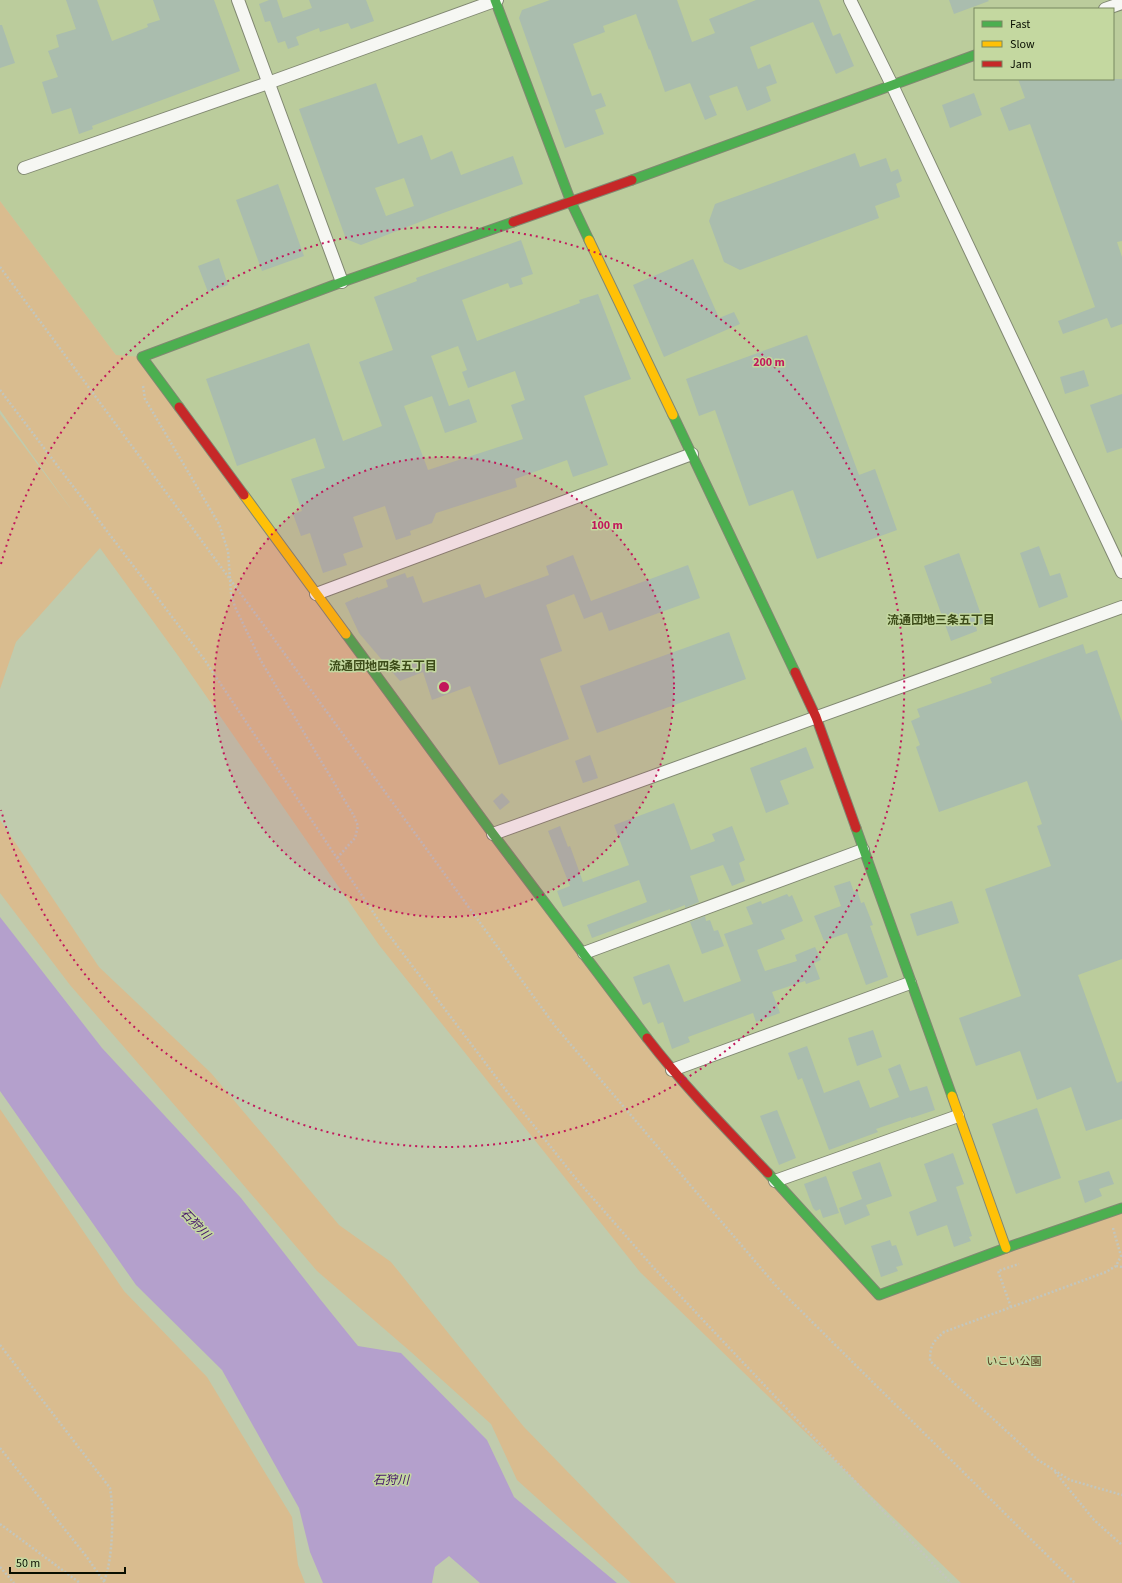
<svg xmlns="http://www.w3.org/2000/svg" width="1122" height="1583" font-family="'Source Sans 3','Noto Sans JP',sans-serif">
<rect width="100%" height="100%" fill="#c0cbad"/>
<path fill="#bbcc9c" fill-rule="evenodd" d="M0,0H1122V1208L879,1295L706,1109L116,355L0,201ZM975,9H1113V79H975Z"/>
<g fill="#d9bc8f">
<polygon points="0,201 116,355 142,357 672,1070 879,1295 1122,1208 1122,1583 961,1583 640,1272 379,945 179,657 100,548 16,642 0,689 0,414 74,513 0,410"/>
<polygon points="0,820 99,967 211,1073 339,1225 391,1262 524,1427 676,1583 631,1583 517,1480 491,1424 411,1352 317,1271 217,1154 70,985 0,893"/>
<polygon points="0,1109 124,1291 207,1377 292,1517 298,1565 305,1583 0,1583"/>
</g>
<polygon fill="#b4a0cc" points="0,917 102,1048 241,1198 320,1299 358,1346 401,1353 487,1440 514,1497 617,1583 480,1583 449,1556 435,1567 432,1583 323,1583 310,1552 299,1508 222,1370 136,1285 0,1091"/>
<g fill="#aabdae" fill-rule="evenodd">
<polygon points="66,0 97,0 112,41 148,27 147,24 160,20 153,0 214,0 240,71 92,126 93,129 79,134 71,108 52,114 42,82 58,77 48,51 59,47 56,35 76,29"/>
<polygon points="269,0 277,0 283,18 312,8 309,0 366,0 374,21 351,29 348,23 320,32 319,28 296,37 299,45 288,49 285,41 278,43 270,21 265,22 259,4"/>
<polygon points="550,0 677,0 692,42 715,33 709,19 756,0 819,0 833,36 840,33 854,66 836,74 813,22 750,47 758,69 770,64 777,83 766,87 771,101 747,111 737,86 709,96 717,115 705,120 690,83 665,92 650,49 649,50 636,14 603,26 605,32 573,44 592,96 601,93 606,106 595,110 604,134 565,148 519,18 522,10"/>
<polygon points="949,0 988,0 989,1 954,14"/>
<polygon points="0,25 2,25 15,63 0,68"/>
<polygon points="1018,79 1122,79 1122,241 1117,242 1122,257 1122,324 1111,328 1107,318 1063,334 1058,321 1095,307 1030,124 1009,131 1000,108 1025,98"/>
<path d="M376,83L398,144L422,135L431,160L452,151L461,175L513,156L523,184L435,216L361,245L346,239L299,109ZM404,178L414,206L386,216L375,188Z"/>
<polygon points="974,93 982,115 950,128 942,105"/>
<polygon points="855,153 860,167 886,158 891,172 898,169 902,181 896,184 900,197 875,206 879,218 740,270 724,262 709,221 715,204"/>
<polygon points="278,184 304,256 262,271 236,200"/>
<path d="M521,240L533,274L521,278L523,284L510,288L508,283L462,300L477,341L580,303L579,300L598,294L631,379L584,396L608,465L573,477L567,460L515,479L517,487L436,513L432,523L410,531L411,535L396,540L385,506L353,517L363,547L343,554L347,565L323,573L310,533L301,536L293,514L302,511L291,479L325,468L315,438L237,466L206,379L309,343L343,441L382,426L359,362L393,350L374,297L417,281L416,278ZM458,346L467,370L462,372L468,388L515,371L525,400L511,405L523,439L428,470L404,406L432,396L445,433L477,422L469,399L449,406L431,356Z"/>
<polygon points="219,258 228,285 208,292 198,266"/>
<polygon points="693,259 719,318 734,312 740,324 664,357 633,285"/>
<polygon points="807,335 859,475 875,469 897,530 817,559 793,490 749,506 715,410 699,416 686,379"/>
<polygon points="1084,370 1089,386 1065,394 1060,377"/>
<polygon points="1122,394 1122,448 1107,453 1090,405"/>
<polygon points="1039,546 1050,576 1060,573 1068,597 1039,608 1020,553"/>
<polygon points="959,553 984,623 976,626 977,631 951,641 924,566"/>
<polygon points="573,555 591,601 688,565 700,598 609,631 602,612 584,619 574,594 546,605 562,651 540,659 569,739 499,765 470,686 432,700 423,672 400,681 359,633 345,603 358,597 358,598 388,587 386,580 405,573 407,578 413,576 423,603 480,584 485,598 549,575 546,566"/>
<polygon points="729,632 746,679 597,733 580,686"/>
<polygon points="1083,644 1086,654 1097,650 1122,722 1122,959 1078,975 1117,1083 1122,1081 1122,1119 1086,1131 1071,1087 1037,1100 1020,1051 976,1066 959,1018 1021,996 985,889 1051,866 1037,826 1042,824 1027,781 939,812 916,747 920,745 911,721 920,717 917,709 992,683 990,678"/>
<polygon points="806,747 814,768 780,781 789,804 766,813 750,768"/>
<polygon points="590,755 598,778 583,783 575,761"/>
<polygon points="502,793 510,802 500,810 493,801"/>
<polygon points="674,803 691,850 715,841 712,834 732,826 745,860 739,863 745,881 732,886 723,865 690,876 699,902 685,908 685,905 670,911 670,909 592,938 587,925 647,902 639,880 563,907 557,891 570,886 548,831 560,826 568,847 570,846 583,882 629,865 614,825"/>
<polygon points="850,881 854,892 857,890 861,903 864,902 873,925 870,926 888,977 866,985 847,933 824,941 814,916 841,906 834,886"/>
<polygon points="787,894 789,897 792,895 803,921 781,930 785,939 757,950 765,971 797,961 795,955 815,947 821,960 814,963 820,979 806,984 805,981 772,992 780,1013 756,1022 753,1013 688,1037 690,1042 672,1049 663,1022 658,1024 650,1002 643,1005 633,977 669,964 684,1002 741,981 724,934 753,924 746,907 761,901 762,904"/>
<polygon points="952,901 959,923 917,936 910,914"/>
<polygon points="705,916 706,921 710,920 714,931 718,930 724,946 702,954 690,922"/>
<polygon points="873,1030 882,1057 857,1066 848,1038"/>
<polygon points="807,1046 824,1093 859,1080 870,1108 899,1097 888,1069 900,1064 910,1091 927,1086 935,1110 911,1118 911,1117 876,1129 878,1132 829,1150 802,1078 798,1080 788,1053"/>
<polygon points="1037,1108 1061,1178 1016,1194 992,1124"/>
<polygon points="777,1110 796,1158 779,1165 760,1116"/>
<polygon points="953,1153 964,1184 956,1187 972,1236 969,1237 971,1241 954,1247 947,1225 917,1236 909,1212 937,1201 924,1164"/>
<polygon points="880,1162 892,1196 866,1205 870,1215 845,1225 839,1208 862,1199 852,1172"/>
<polygon points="1109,1171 1114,1184 1099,1189 1102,1196 1085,1203 1078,1181"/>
<polygon points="826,1176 839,1213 823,1218 820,1209 816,1211 813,1208 804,1184"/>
<polygon points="890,1240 892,1246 896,1245 903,1265 896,1267 898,1271 881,1277 871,1246"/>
</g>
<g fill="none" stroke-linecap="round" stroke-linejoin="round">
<defs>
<g id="street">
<polyline points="238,0 342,282"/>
<polyline points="850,0 892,85 1122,572"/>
<polyline points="1105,9 1122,3"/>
<polyline points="24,168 268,83 497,0"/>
<polyline points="316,594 692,454"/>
<polyline points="493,834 1122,607"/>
<polyline points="584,953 863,850"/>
<polyline points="672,1070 910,983"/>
<polyline points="775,1181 958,1116"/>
</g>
<g id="fast">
<polyline points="495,0 571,202 589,240"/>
<polyline points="632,180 975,55"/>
<polyline points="179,407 142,357 342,282 513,222"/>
<polyline points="673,415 795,672"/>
<polyline points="346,634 493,834 647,1038"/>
<polyline points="856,828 952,1096"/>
<polyline points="768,1173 879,1295 1014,1245 1122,1208"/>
</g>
<g id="slow">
<polyline points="589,240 673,415"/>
<polyline points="244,495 346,634"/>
<polyline points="952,1096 1006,1248"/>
</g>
<g id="jam">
<polyline points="513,222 632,180"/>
<polyline points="179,407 244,495"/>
<polyline points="795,672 816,717 856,828"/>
<path d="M647,1038C684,1086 726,1129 768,1173"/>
</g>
</defs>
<use href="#street" stroke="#818872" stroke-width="14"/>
<use href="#fast" stroke="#818872" stroke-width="11"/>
<use href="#slow" stroke="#818872" stroke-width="11"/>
<use href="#jam" stroke="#818872" stroke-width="11"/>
<g stroke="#c3c6bd" stroke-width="2.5" stroke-dasharray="2 2" stroke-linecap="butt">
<polyline points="0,267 263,624 555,1026 777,1287 1075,1583"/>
<polyline points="143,386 145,399 219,524 228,551 231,593 235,607 261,661 354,816 358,826 355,838 337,858"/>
<polyline points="0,390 204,659 383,927 508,1093 577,1180 653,1267 951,1583"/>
<path d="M1113,1228L1121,1256L1116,1266L1106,1272L944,1332C933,1342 930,1345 930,1361L1038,1460L1070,1480L1122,1495"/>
<polyline points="1116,1266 1122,1267"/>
<polyline points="1011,1307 998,1271 1019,1264"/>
<path d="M0,1345L110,1488C114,1510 113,1561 104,1581"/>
<polyline points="0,1448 86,1556 105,1583"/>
<polyline points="1055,1472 1094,1520 1122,1545"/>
<polyline points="0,1524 80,1583"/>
<polyline points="0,1567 14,1583"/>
</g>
<use href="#street" stroke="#f6f7f3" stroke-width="12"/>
<use href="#fast" stroke="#4caf50" stroke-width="9"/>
<use href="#slow" stroke="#ffc107" stroke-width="9"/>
<use href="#jam" stroke="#c62828" stroke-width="9"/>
</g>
<circle cx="444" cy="687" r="230" fill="#c2185b" fill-opacity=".12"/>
<g fill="none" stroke="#c2185b" stroke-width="2" stroke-dasharray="2 4">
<circle cx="444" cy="687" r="230"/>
<path d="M1 564A460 460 0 1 1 1 810"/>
</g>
<g text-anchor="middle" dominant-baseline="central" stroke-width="3" stroke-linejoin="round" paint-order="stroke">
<g font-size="11" fill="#52361a" stroke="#c4d8a0">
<text x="1014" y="1361">いこい公園</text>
</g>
<g font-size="12" font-weight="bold" fill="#3d4c19" stroke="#c4d8a0">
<text x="941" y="620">流通団地三条五丁目</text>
<text x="383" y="666">流通団地四条五丁目</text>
</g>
<g font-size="12" font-style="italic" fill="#43106b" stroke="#c4d8a0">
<text transform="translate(195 1224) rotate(46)">石狩川</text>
<text x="391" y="1480">石狩川</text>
</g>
</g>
<circle cx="444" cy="687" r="6" fill="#c2185b" stroke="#c4d8a0" stroke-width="2"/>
<g font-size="12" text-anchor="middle" font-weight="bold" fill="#c2185b" stroke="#c4d8a0" stroke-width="3" stroke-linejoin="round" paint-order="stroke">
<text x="769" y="366">200 m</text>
<text x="607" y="529">100 m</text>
</g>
<rect x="974" y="8" width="140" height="72" fill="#c4d8a0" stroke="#798860"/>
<rect x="982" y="21" width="20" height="6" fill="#4caf50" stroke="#798860"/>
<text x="1010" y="28" font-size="12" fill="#090f00">Fast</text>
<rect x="982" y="41" width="20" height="6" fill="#ffc107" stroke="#798860"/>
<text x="1010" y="48" font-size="12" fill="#090f00">Slow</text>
<rect x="982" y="61" width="20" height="6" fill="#c62828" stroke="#798860"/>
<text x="1010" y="68" font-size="12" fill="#090f00">Jam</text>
<path d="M10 1567v6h115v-6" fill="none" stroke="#090f00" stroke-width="2"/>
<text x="16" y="1567" font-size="12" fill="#090f00" stroke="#c4d8a0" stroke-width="3" paint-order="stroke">50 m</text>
</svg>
